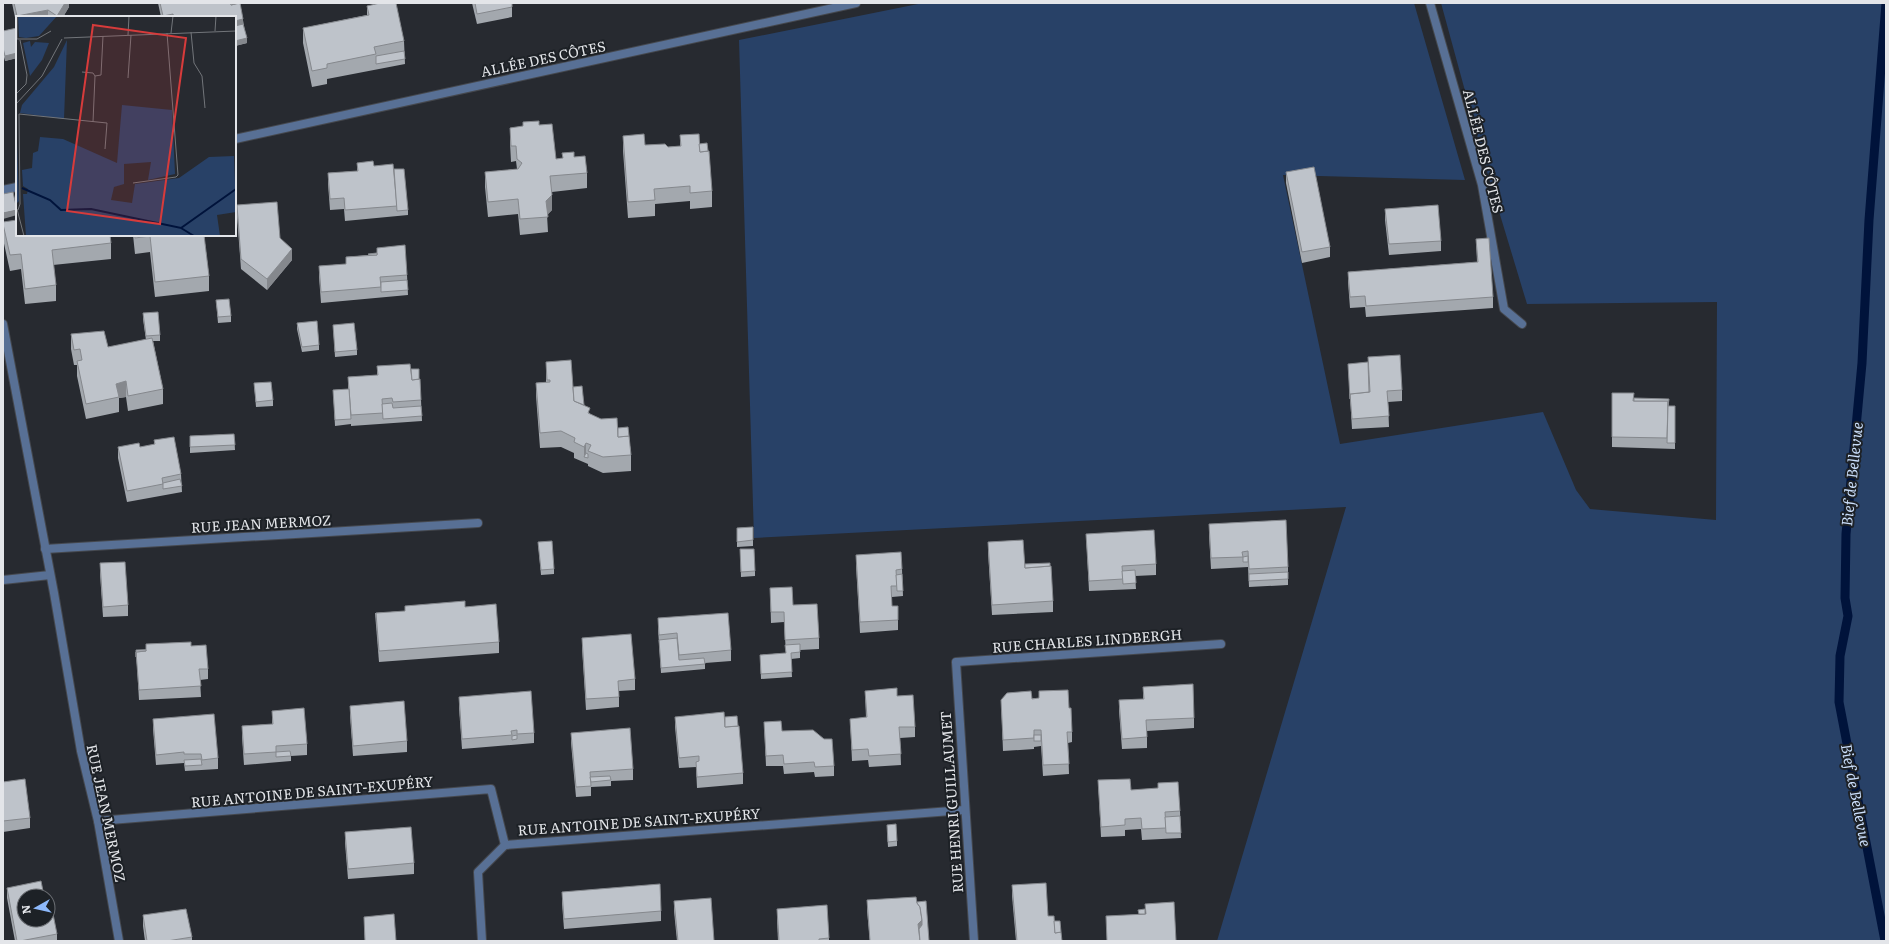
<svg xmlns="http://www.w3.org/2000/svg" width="1889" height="944" font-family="Literata,serif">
<rect width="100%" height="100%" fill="#272a30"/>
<polygon fill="#284167" points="923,3 1414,3 1465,180 1283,175 1340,444 1543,412 1576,490 1590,509 1716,520 1717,302 1527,304 1488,175 1441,3 1886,3 1886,941 1217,941 1346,507 754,538 739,40"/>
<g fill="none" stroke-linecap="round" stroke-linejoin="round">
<polyline stroke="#00133b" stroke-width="9" points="1885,941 1839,702 1840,656 1848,616 1845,598 1846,534 1862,363 1869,220 1886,3"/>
<defs>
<g id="minor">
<polyline points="1430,3 1482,185 1504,309 1522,324"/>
<polyline points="235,139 856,3"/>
<polyline points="3,190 17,187"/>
<polyline points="45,549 478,523"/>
<polyline points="3,580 50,575"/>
<polyline points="98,821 491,789 505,845 964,810"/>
<polyline points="482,941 478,872 505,845"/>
<polyline points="974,941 956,662 1221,644"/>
</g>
<polyline id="tertiary" points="3,324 54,593 81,751 98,821 119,941"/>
</defs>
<use href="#minor" stroke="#45484e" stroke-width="10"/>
<use href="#tertiary" stroke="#45484e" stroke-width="10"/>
<use href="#minor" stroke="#587095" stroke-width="8"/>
<use href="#tertiary" stroke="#587095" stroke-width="8"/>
</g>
<g fill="#a3a8ae">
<polygon points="12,3 69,3 69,7 63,17 17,17 17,27"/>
<polygon points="158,3 240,3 247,43 235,46 235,17 161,17"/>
<polygon points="472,3 512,3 512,17 477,24"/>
<polygon points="367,6 404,41 405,64 327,79 327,84 312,87 303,43 303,28 367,15"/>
<polygon points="17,28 17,58 5,61 3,53 3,31"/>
<polygon points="539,125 556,159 574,157 587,173 587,188 552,192 552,210 547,215 548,232 520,235 518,214 488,217 485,187 485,172 517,169 516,161 511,162 510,143 510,128"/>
<polygon points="680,135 699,144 712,191 712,207 690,209 690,201 655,204 655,216 628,218 623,151 623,136 645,145 668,147 680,146"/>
<polygon points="357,163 374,166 394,169 408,210 408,215 345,221 344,209 330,210 328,184 328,173 357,171"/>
<polygon points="1286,172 1330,247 1330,257 1302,263 1286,183"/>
<polygon points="237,205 280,238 292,260 267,290 241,269 237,216"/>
<polygon points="1385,209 1441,241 1441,251 1389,255 1385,220"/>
<polygon points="3,222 111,243 111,259 53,265 56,285 56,301 25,304 21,269 10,271 3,239"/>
<polygon points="133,235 204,235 209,276 209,291 155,297 150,252 135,254"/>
<polygon points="1476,239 1493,297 1493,308 1366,317 1365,307 1350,308 1348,282 1348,272 1477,262"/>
<polygon points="377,248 407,275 408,295 321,303 319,277 319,266 346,264 346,257 368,255 377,253"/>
<polygon points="216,300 231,316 231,322 218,323"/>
<polygon points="143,313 160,335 160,341 153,341 163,389 163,404 128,411 126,397 119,398 119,412 86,419 77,376 77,365 74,365 71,349 71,334 108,347 146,340 143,319"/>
<polygon points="297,323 319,345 319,350 302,352 297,329"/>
<polygon points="333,325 357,350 357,355 335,357"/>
<polygon points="546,362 573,387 590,414 618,428 629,436 631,455 631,471 603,473 588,466 588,464 574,458 574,453 561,447 540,448 536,396 536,383 546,382"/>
<polygon points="1348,364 1402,390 1402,401 1388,402 1389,427 1352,429"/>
<polygon points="377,366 411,369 421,400 422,421 351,426 351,423 351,424 335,426 333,390 348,389 348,377 377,375"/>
<polygon points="254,383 273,400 273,406 256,407"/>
<polygon points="1612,393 1634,399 1669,406 1675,406 1675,449 1612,447"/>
<polygon points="234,434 235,450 190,453 190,436"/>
<polygon points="154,440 181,474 182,492 127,502 118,458 118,447 140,447 154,445"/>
<polygon points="1209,524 1288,567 1288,585 1249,587 1248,567 1211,569 1209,535"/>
<polygon points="753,527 753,546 737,547 737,528"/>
<polygon points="1086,534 1156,564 1156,575 1135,576 1136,589 1089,591"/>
<polygon points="538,542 554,569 554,574 541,575"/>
<polygon points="988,542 1025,564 1050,566 1053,601 1053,612 992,615 988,552"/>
<polygon points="740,549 755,571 755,576 741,577"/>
<polygon points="856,555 902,569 903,596 892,597 892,606 898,620 898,630 860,633 856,566"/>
<polygon points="100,563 128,605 128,616 103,617 100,574"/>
<polygon points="770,588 793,605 819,638 819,649 800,650 800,658 791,659 792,677 761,679 760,655 786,653 784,622 771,623"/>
<polygon points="465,607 499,642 499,653 379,662 375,613"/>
<polygon points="658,618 731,650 731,661 705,663 705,669 661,673 658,629"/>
<polygon points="582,638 635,679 635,690 619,691 619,707 586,710 582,648"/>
<polygon points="191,646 208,669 208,679 200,680 201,697 139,700 136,650"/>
<polygon points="1143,687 1194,718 1194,728 1147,731 1147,748 1122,749 1119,711 1119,700 1143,699"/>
<polygon points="865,691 897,696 915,727 915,737 900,738 901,765 869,767 868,760 852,761 850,719 866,718"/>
<polygon points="1039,691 1069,708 1072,732 1072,742 1068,743 1069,774 1043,776 1041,745 1041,746 1034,747 1034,744 1034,749 1003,751 1001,700 1039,698"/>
<polygon points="459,697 534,733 534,743 462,749 459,708"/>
<polygon points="350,706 407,741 407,752 353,756 350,716"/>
<polygon points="272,711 307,744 307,755 291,756 291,761 244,765 242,737 242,726 272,724"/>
<polygon points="675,717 725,717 743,773 743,784 697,788 696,767 679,768 675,727"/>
<polygon points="153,719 218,758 218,769 185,771 184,763 156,765 153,729"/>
<polygon points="764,722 782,731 834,766 834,776 815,777 814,772 784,774 783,766 766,766"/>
<polygon points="571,733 633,769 633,780 611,781 611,786 591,787 591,796 576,797 571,743"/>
<polygon points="1098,780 1180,811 1181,838 1142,840 1141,829 1125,830 1125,836 1101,837"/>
<polygon points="3,782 30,818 30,828 3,832"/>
<polygon points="887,830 897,841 897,846 888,847"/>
<polygon points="345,832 414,863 414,874 348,879 345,843"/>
<polygon points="1012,885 1054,921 1062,941 1016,941 1012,896"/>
<polygon points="7,888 24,896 57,934 57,941 15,941 7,898"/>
<polygon points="562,892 661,911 661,921 564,929 562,903"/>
<polygon points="867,900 917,902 929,941 870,941 867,911"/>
<polygon points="674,901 714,941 677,941 674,911"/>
<polygon points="777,909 829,938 829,941 778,941 777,920"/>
<polygon points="143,915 192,937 192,941 145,941 143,926"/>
<polygon points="364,917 396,941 365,941"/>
</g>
<g fill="#85888d">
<polygon points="65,3 69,3 69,7 63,17 57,17 57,16"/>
<polygon points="48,10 48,17 17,17 17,27 17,16"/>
<polygon points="173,14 173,17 163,17 163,16"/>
<polygon points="243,19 243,30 235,32 235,21"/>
<polygon points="247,38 247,43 235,46 235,41"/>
<polygon points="17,53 17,58 5,61 5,56"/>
<polygon points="552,195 552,210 546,216 546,201"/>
<polygon points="17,210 17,215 3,219 3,213"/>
<polygon points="292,249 292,260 267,290 267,279"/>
<polygon points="126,381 126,397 119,398 116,384"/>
<polygon points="586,443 586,457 584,457 584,447"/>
<polygon points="922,920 922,931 919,934 918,924"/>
</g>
<g fill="#bec3ca" stroke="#85888d">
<polygon points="14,3 65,3 57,16 48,10 17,16"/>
<polygon points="160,3 231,3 231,5 240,3 243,19 235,21 235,17 174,17 173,14 163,16"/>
<polygon points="231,3 238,3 231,5"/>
<polygon points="380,3 396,3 404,41 374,47 376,54 327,64 327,68 312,71 303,28 369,15 367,6"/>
<polygon points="475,3 512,3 512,7 477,14"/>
<polygon points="243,24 247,38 235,41 235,26"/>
<polygon points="17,28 17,53 5,56 3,48 3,31"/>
<polygon points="404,51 405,59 376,64 376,56"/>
<polygon points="539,121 539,125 552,124 556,159 563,158 562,153 574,152 574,157 585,156 587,173 550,176 552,195 546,201 548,217 520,219 518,199 488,202 485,172 518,169 522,163 517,159 516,146 511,146 510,128 523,126 523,122"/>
<polygon points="644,134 645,145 665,144 668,147 681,146 680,135 699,134 700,152 709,151 712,191 690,193 690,186 654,189 655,200 628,202 623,136"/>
<polygon points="707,143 708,151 700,152 699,144"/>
<polygon points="373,161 374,166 393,164 397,206 345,210 344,198 330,199 328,173 358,171 357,163"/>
<polygon points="1314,167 1330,247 1302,252 1286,172"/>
<polygon points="394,169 404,169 408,210 397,211"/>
<polygon points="13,192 17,210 3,213 3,194"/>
<polygon points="277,202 280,238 292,249 267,279 241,259 237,205"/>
<polygon points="1438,205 1441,241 1389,244 1385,209"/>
<polygon points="17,220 17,235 110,235 111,243 52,250 56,285 25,289 21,254 10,255 3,224 3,222"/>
<polygon points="135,235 204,235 209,276 155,282 150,236 135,238"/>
<polygon points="1489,238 1493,297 1366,306 1365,296 1350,297 1348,272 1478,262 1476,239"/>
<polygon points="405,245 407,275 380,277 381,287 321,292 319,266 346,264 346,257 377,255 377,248"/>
<polygon points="377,253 377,255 369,255 368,254"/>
<polygon points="407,280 408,290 381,292 381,282"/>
<polygon points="229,299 231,316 218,317 216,300"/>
<polygon points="158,312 160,335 146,336 143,313"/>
<polygon points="317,321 319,345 302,347 297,323"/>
<polygon points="354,323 357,350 335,352 333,325"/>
<polygon points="104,331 108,347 152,338 163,389 128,396 126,381 116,384 119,397 86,404 77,361 82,360 80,349 74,350 71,334"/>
<polygon points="1400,355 1402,390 1387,391 1389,416 1352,419 1350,394 1370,392 1368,357"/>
<polygon points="571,360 574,401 590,408 588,413 601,419 617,418 618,437 629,436 631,455 603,457 588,451 591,445 586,443 584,447 574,442 575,438 561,431 540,433 536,383 550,382 550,380 547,380 546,362"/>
<polygon points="1368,362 1369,392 1350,394 1350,399 1348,364"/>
<polygon points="410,364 412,380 420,379 421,400 393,402 392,398 382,399 383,413 351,415 348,377 378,375 377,366"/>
<polygon points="411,369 419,369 419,379 412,380"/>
<polygon points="271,382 273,400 256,402 254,383"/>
<polygon points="582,386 584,405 574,401 573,387"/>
<polygon points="349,389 351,419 335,420 333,390"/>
<polygon points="1612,393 1634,393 1633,401 1668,401 1667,438 1612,437"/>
<polygon points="1634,398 1669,399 1668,406 1668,401 1634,401"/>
<polygon points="392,403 393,408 421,406 422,416 383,419 382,404"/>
<polygon points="1668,406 1675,406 1675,443 1667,443"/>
<polygon points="628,427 629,436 618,437 618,428"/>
<polygon points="234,434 235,445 190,447 190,436"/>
<polygon points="174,437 181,474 162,478 163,484 127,491 118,447 139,443 140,447 155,444 154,440"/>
<polygon points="586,453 588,454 588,458 584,457"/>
<polygon points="180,479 182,486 163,489 163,483"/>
<polygon points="1286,520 1288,567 1249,569 1248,551 1242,552 1243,557 1211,558 1209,524"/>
<polygon points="753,527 753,540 737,542 737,528"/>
<polygon points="1154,530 1156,564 1122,566 1123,579 1089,581 1086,534"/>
<polygon points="1023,540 1025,568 1051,566 1053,601 992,605 988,542"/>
<polygon points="552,541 554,569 541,570 538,542"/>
<polygon points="740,549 754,549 755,571 741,572"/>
<polygon points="901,552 902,569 896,570 897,586 891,586 892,606 898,606 898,620 860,622 856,555"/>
<polygon points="1248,556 1248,562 1243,562 1243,557"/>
<polygon points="125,562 128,605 103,607 100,563"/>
<polygon points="1050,563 1050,566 1025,568 1025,564"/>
<polygon points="1135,570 1136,583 1123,584 1122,571"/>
<polygon points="1288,572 1288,579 1249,581 1249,574"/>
<polygon points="902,574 903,591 897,591 896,575"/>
<polygon points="792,587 793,605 817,604 819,638 785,640 784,612 771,612 770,588"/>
<polygon points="465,601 465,607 496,604 499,642 379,651 376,613 405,611 405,606"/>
<polygon points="728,613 731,650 679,655 677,633 659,635 658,618"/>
<polygon points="631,634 635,679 618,681 619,697 586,699 582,638"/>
<polygon points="677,638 679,660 704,658 705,664 661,668 659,640"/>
<polygon points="191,642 191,646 206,645 208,669 199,669 201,686 139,690 136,652 146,651 146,644"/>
<polygon points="800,644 800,652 791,653 792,672 761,674 760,655 786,653 785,645"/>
<polygon points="136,650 146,650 146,651 136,652 136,657"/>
<polygon points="1193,684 1194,718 1146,720 1147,737 1122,739 1119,700 1144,699 1143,687"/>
<polygon points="897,688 897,696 913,695 915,727 899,727 901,754 869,756 868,749 852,750 850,719 867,717 865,691"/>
<polygon points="1068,690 1069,708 1071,708 1072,732 1067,732 1069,764 1043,765 1041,730 1034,730 1034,738 1003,740 1001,700 1007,693 1031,691 1032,699 1039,698 1039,691"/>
<polygon points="531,691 534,733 517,734 517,730 511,731 512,735 462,739 459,697"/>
<polygon points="404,701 407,741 353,746 350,706"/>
<polygon points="304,708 307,744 276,746 276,752 244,754 242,726 273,724 272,711"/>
<polygon points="724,712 725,727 739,726 743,773 697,777 696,762 699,761 699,756 679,758 675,717"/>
<polygon points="214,714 218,758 202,760 201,754 184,754 184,752 156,755 153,719"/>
<polygon points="737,716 738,726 725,727 725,717"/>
<polygon points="781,721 782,731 813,730 824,739 832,739 834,766 815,767 814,762 784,764 783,755 766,756 764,722"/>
<polygon points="630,728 633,769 590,772 591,786 576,787 571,733"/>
<polygon points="517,735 517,739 512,740 512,736"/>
<rect x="1034" y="735" width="7" height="6"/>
<polygon points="290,751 291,756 276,757 276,752"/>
<polygon points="201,759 202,765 185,766 184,760"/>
<polygon points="610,776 611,780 591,782 590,777"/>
<polygon points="25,779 30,818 3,821 3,782"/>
<polygon points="1130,779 1131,790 1158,788 1158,783 1178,782 1180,811 1165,812 1166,828 1142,829 1141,818 1125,819 1125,825 1101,827 1098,780"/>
<polygon points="1180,816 1181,833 1166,833 1165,817"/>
<polygon points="896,824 897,841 888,842 887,825"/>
<polygon points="411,827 414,863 348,869 345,832"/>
<polygon points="41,881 44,896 24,896 24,920 48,920 48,900 50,899 57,934 20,941 17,941 7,888"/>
<polygon points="1046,883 1048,916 1054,916 1055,933 1061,932 1062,941 1017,941 1012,885"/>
<polygon points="660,884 661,911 564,919 562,892"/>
<polygon points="916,897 917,903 920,907 922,920 918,924 920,941 870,941 867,900"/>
<polygon points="711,898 714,941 678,941 674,901"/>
<polygon points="926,901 929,941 920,941 919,929 922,925 922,920 920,907 917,903 917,902"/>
<polygon points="1174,902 1176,941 1107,941 1106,916 1146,914 1145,904"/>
<polygon points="827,905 829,938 819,939 819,941 779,941 777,909"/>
<polygon points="186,909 192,937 167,941 147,941 143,915"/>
<polygon points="1145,909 1145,914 1139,914 1138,910"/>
<polygon points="394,914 396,941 365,941 364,917"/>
<polygon points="1054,921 1060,921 1061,932 1055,933"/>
</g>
<g text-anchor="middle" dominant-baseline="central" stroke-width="4" stroke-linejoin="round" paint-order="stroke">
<g font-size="14" fill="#e3e5e9" stroke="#1d2126">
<text transform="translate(543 58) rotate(-12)">ALLÉE DES CÔTES</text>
<text transform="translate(1484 151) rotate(76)">ALLÉE DES CÔTES</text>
<text transform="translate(261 523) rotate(-3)">RUE JEAN MERMOZ</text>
<text transform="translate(1087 640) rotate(-4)">RUE CHARLES LINDBERGH</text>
<text transform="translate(312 791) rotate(-5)">RUE ANTOINE DE SAINT-EXUPÉRY</text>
<text transform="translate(951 802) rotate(-94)">RUE HENRI GUILLAUMET</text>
<text transform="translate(107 813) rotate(78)">RUE JEAN MERMOZ</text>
<text transform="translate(639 821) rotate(-4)">RUE ANTOINE DE SAINT-EXUPÉRY</text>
</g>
<g font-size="15" font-style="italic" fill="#cadefb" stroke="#1d2126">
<text transform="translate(1851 474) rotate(-84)">Bief de Bellevue</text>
<text transform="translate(1857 795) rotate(79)">Bief de Bellevue</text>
</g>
</g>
<g transform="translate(16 16)">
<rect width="220" height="220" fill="#272a30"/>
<path d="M2,0H41L23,20L10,22L3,21ZM51,24L48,103L4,97L6,89L38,51ZM14,25L15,31L19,26L33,27L26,44L14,60L7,27ZM106,89L156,94L159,158L132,164L135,146L108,148V168L98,171L95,184L116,187L119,168L163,162L193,141L218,140L220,196L201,199L204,220H10L7,178H11L12,173L7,170L6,154L16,152L17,137L22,135L24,121L47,123L101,147ZM0,97L3,185L1,187H0Z" fill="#284167"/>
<path fill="none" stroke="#00133b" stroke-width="2" d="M6,172L34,184L45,194L75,193L165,212L220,173M165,212L178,220"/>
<path fill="none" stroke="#72757a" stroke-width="1" d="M1,0V23M199,15L200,0M175,16L178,47L186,60L189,92M155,17L157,0M112,19L113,0M48,22L220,15M0,23H21L35,15M66,56L77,57L79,60M112,62L115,19M0,78L10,68L11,59L4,24M0,88L26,60L46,23M77,106L79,60L85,59L87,20M117,167L160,161L162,159L151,17M1,193L8,220M2,194L4,188L3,98L91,107L89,133"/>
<path fill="#d73b3b" fill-opacity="0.15" stroke="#d73b3b" stroke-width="2" d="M77,9L170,22L144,208L51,195Z"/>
<rect width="220" height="220" fill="none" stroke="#e3e5e9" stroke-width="2"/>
</g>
<rect width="1889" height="944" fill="none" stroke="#e3e5e9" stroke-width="8"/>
<g transform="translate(36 908) rotate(262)"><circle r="19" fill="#1d2126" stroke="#6c6f74"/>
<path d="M0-3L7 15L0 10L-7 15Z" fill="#8db9fc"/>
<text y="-6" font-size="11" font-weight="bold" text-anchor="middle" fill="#e3e5e9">N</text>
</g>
</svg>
